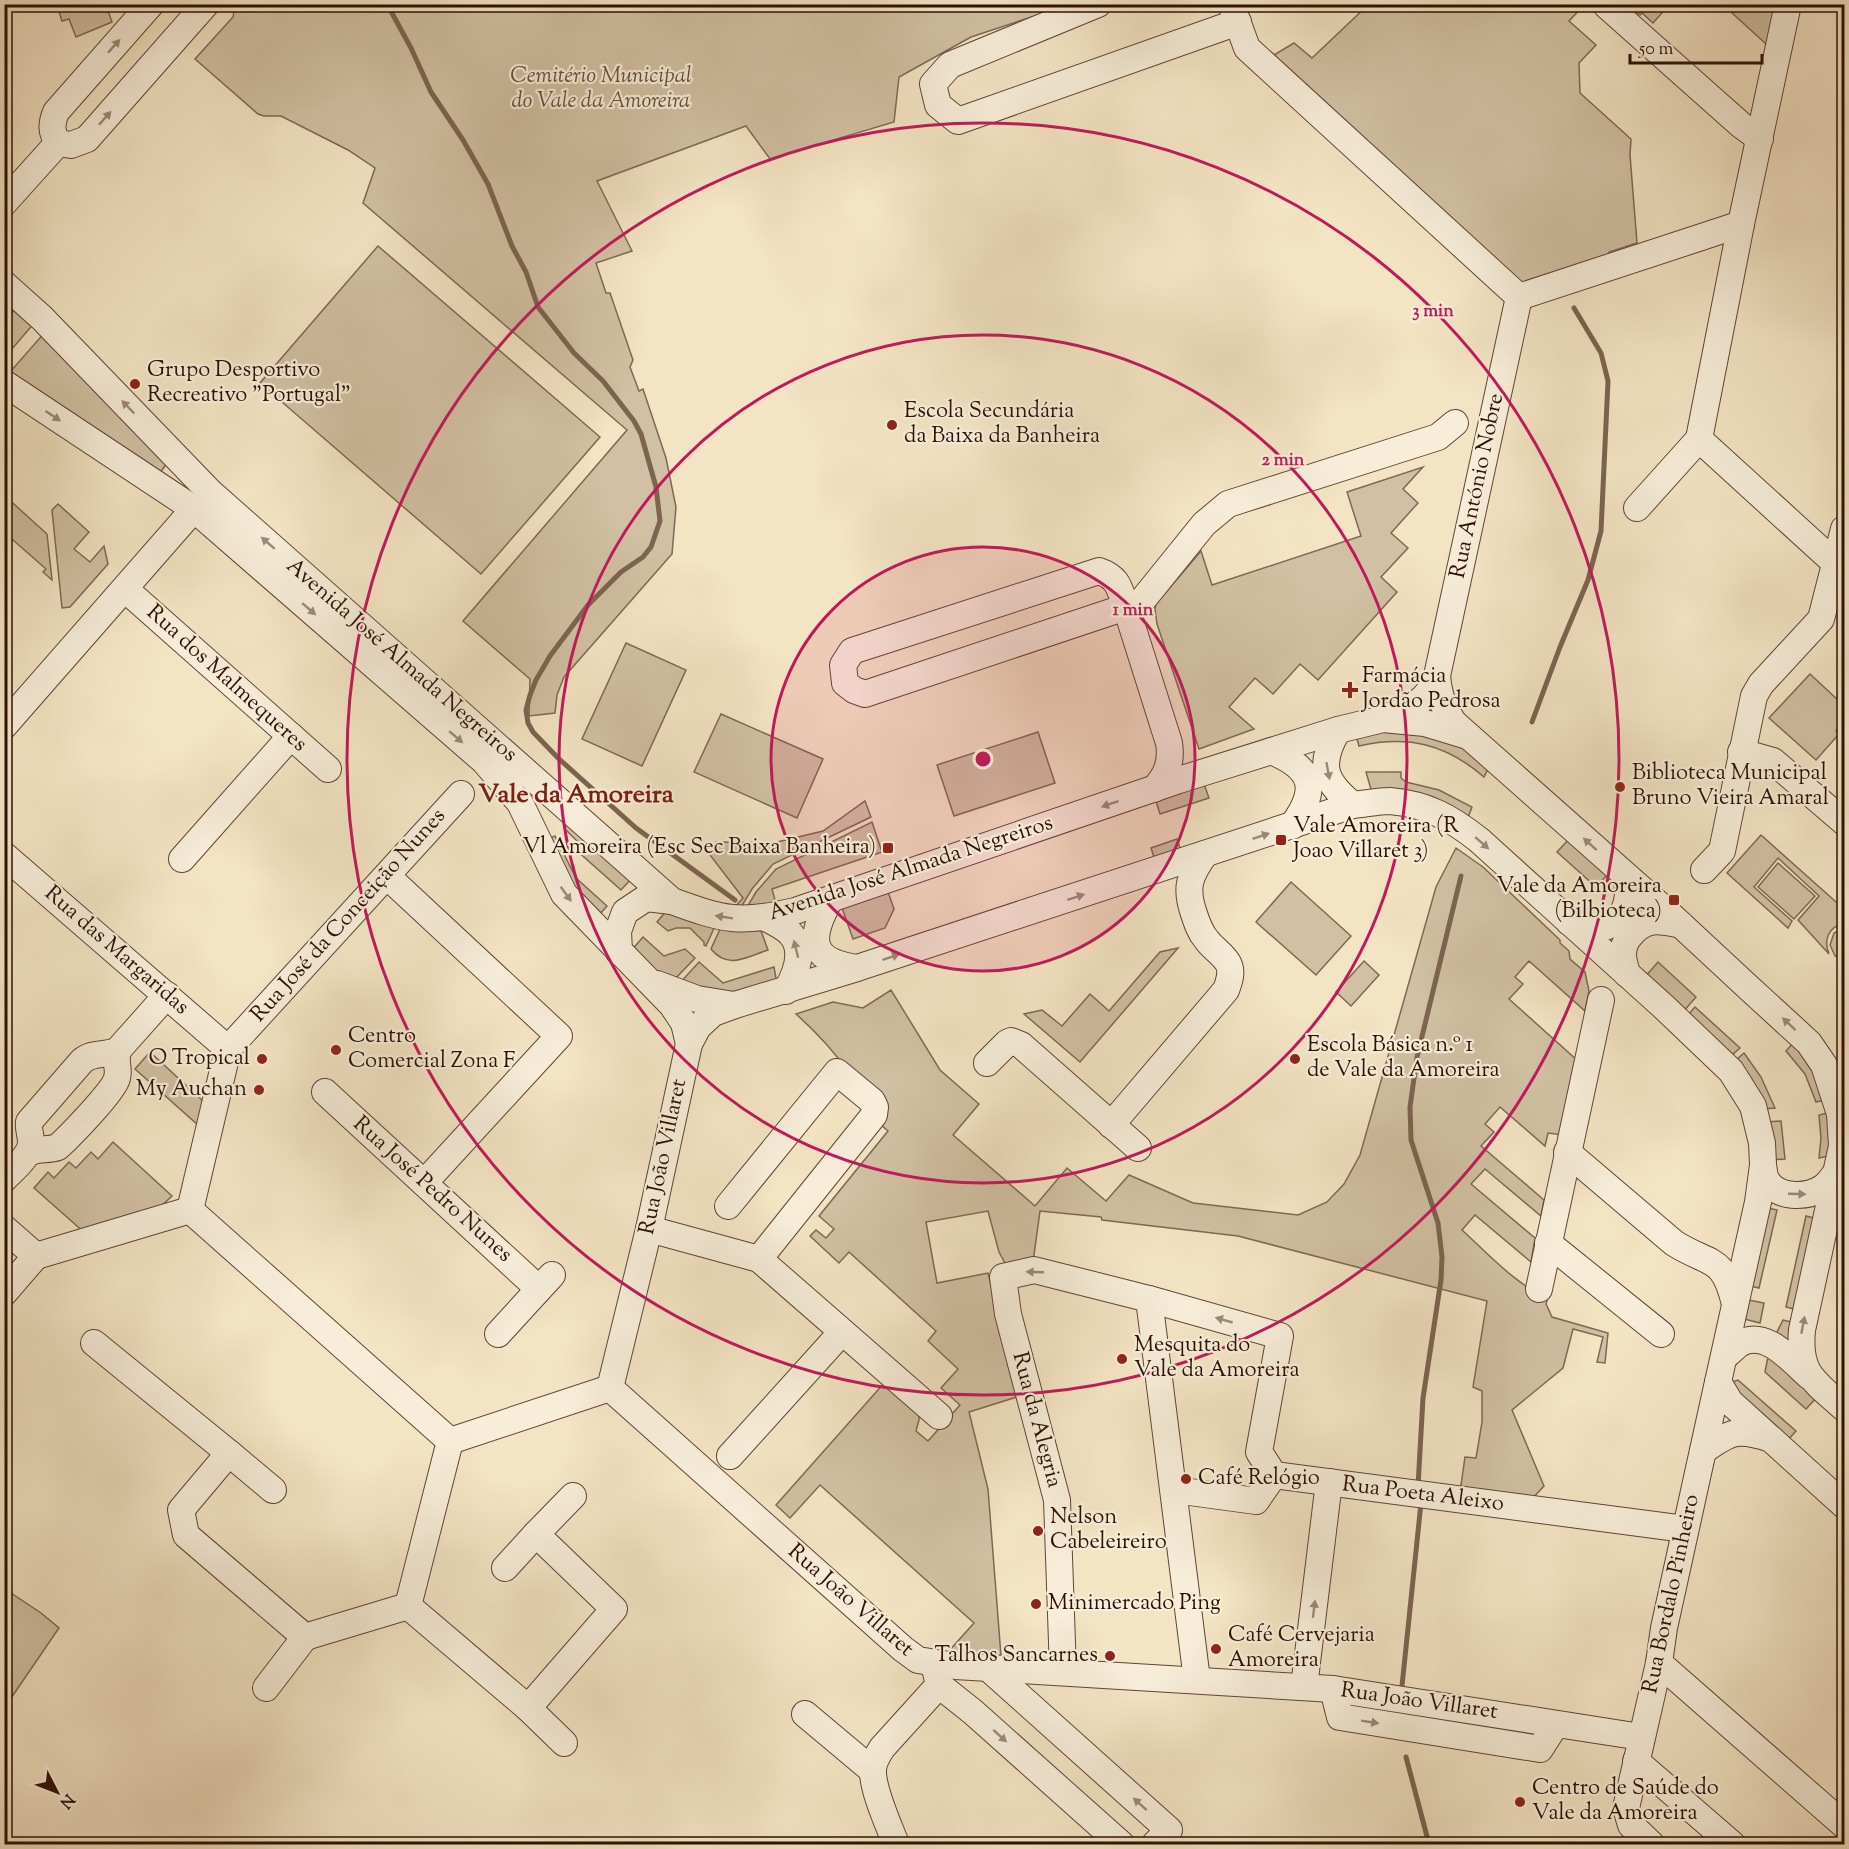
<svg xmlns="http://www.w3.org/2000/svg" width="1849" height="1849" font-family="'Sorts Mill Goudy',serif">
<rect width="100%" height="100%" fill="#f3e4c4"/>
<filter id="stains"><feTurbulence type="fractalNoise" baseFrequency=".00333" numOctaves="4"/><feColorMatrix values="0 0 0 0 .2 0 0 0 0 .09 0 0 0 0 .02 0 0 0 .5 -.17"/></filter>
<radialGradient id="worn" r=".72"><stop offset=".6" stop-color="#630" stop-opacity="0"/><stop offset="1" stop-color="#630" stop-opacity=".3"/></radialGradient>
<g fill="#d1c0a3" stroke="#7f6854" stroke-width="1.5">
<polygon points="57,5 106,5 112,22 76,37 69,19 62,21"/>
<polygon points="235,5 1068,5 971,37 899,77 894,122 770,159 746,126 597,181 632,251 596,263 606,293 610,293 633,360 630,367 639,391 643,389 666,458 676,507 672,554 564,677 557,695 555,713 529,716 530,679 463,621 627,430 363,203 375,168 348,150 281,116 264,116 258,114 195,59 233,17"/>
<polygon points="1368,5 1584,5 1569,21 1596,45 1579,63 1580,93 1631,139 1630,155 1637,243 1609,252 1609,258 1529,283 1519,282 1269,58 1294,43 1312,58"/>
<polygon points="1635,5 1635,4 1669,5 1653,23 1642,13 1640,15 1632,8"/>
<polygon points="1735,5 1779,5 1772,37 1766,44 1732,13 1737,7"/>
<polygon points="378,246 600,437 481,574 260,383"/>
<polygon points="15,309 36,321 5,357 5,321"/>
<polygon points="46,331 167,463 160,473 10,372"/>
<polygon points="1423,467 1403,489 1418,503 1391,533 1408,548 1381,577 1397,592 1318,680 1300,664 1273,694 1255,678 1229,707 1254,729 1199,749 1157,624 1155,609 1156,604 1201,551 1212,585 1361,536 1347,492"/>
<polygon points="5,496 47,534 52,580 43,572 46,569 5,533"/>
<polygon points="58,504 89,532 74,549 90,562 104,546 108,564 70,607 62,608 52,510"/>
<polygon points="626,643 686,670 642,766 582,739"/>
<polygon points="1810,674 1839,701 1844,696 1844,722 1836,731 1839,734 1816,760 1769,718"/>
<polygon points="721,714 823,759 797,818 694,772"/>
<path d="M1390,728L1459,743L1490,765L1484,777C1446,744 1408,735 1359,746L1356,735Z"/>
<polygon points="1038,732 1055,783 954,816 937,765"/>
<polygon points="1366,772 1401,772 1401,778 1406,782 1439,790 1472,807 1467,820 1372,793"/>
<polygon points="1204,784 1209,798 1160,814 1156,801"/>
<polygon points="865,801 871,817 773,864 752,889 740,909 733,909 743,898 710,855 716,842 773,843 823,831"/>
<polygon points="570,821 633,877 621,890 574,848 578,842 564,828"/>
<polygon points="872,822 882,852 772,889 776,904 746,909 756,892 776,869"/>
<path d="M1761,835L1844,909V924C1829,926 1823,940 1829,954L1798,920L1819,896L1778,858L1754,887L1792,921L1788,928L1727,873Z"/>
<polygon points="555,836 576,878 607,906 598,916 571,884 548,839"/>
<polygon points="1571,837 1610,872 1596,887 1557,852"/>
<polygon points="1177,839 1181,851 1155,860 1151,848"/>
<path d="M1456,848L1483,867L1560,940V943L1569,951L1570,959L1585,972L1589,991L1585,1011L1529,961L1515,977L1523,984L1509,999L1578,1061L1563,1135L1548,1133L1545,1146L1500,1107L1485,1124L1494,1132L1481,1146L1544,1200L1541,1216L1485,1169L1471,1184L1535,1238L1531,1262L1475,1215L1462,1230C1483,1249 1521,1290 1548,1297L1546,1304L1552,1317L1608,1333L1605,1363L1597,1362L1603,1337L1573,1329L1563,1368L1512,1410L1544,1486L1530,1501L1460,1492L1465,1457L1476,1458L1482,1422V1391L1473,1387L1487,1301L1238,1236L1102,1220L1101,1217L1040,1211L1033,1262L1007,1267L999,1252L988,1211L926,1222L937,1283L988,1273L1020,1396L969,1412L988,1489L1001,1656L949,1651L974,1623L820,1485L790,1518L776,1505L885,1382L919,1414V1420L916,1431L928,1441L960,1405L941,1388L958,1369L928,1341L936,1331L849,1252L839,1263L810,1236L816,1230L826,1238L834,1229L819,1216L888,1131C869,1116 862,1092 849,1073C834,1051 815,1031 796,1014L833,1002L863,1008L891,990L940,1070L979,1104L953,1135L1035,1206L1067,1168L1106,1201L1129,1175L1193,1203L1298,1215L1327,1202L1344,1184L1360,1155L1436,887Z"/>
<polygon points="1778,863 1815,896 1794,919 1758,887"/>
<polygon points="1291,882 1351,936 1316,975 1256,922"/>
<polygon points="887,889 894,909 885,928 853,939 841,905"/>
<polygon points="669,908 715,926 706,946 704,945 704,942 690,928 676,928 668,931 657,922"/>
<path d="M721,927L761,931L768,950C746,957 728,970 711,949Z"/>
<polygon points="1844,928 1844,959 1835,956 1830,945 1834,933"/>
<polygon points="643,937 664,956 685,949 695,958 673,981 656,972 631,951"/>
<polygon points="1178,948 1080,1062 1024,1014 1042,1010 1062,1026 1090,994 1109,1011 1160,952"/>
<polygon points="1364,961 1379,975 1351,1006 1336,992"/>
<polygon points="699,962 723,983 774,967 777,984 732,993 679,984"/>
<polygon points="1658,962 1696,997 1682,1013 1644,978"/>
<polygon points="1695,1007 1740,1048 1731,1056 1687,1016"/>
<polygon points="1796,1040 1829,1099 1816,1102 1805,1074 1786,1051"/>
<polygon points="150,1052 203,1101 198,1125 135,1069"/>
<polygon points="1744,1053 1761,1077 1775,1108 1763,1109 1735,1061"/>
<polygon points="1832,1112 1833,1155 1819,1158 1821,1138 1819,1115"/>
<polygon points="1781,1121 1785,1159 1771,1160 1767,1122"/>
<polygon points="113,1142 172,1196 157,1210 86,1234 34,1188 48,1172 54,1178 69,1162 76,1168 91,1152 98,1159"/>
<polygon points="1764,1207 1777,1210 1759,1288 1746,1285"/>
<polygon points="1806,1216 1818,1219 1798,1310 1786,1307"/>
<polygon points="1744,1299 1764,1303 1760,1323 1740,1318"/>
<polygon points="1783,1320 1795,1323 1790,1347 1775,1336"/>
<polygon points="1769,1352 1819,1395 1806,1409 1765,1372"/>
<polygon points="1738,1380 1796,1431 1787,1441 1729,1383"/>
<polygon points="5,1589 41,1613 59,1628 5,1707"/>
</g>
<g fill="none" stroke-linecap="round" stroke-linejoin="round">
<g stroke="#7c6450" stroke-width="5">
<polyline points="387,4 411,48 431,92 463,140 488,184 512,246 526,272 538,307 574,353 603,381 634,421 641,434 656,487 660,521 651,547 643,557 621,572 588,605 550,656 536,680 530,695 526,710 528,723 533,732 558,758 636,828 735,900"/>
<polyline points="1532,722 1560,647 1588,580 1601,531 1608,381 1601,353 1574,308"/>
<polyline points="1418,1486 1423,1398 1441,1280 1442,1257 1438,1223 1411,1140 1410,1107 1417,1057 1461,876"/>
<polyline points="1402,1686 1421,1503"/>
<polyline points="1406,1757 1429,1844"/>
</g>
<defs>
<g id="minor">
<path d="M151,4L56,112C51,124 51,132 58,143L71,145L87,139L206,4"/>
<polyline points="1098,4 950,65 933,84 938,105 958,121 1238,22"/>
<polyline points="1231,4 1247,48 1519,297"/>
<polyline points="1606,5 1741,125 1760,139"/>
<polyline points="4,203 58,143"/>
<polyline points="1741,224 1788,4"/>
<path d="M4,284L42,318L210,492L672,901C724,920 740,924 795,911L1179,780L1338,730L1383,719L1425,723L1468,736"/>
<polyline points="1519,297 1741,224 1699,439 1835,563"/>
<polyline points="4,383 194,509 484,761 520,803 564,894 672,1005 684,1023 689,1044"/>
<polyline points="1637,508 1699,439"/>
<path d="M1099,571C1119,578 1119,588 1126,607L865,694L854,690L845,683L843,665L852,651Z"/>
<polyline points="125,589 328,769"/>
<path d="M1437,676C1439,695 1443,707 1454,723L1665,910L1749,988L1809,1043L1824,1065L1840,1114L1842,1146L1802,1330C1798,1374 1814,1381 1844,1408"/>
<path d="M1385,718C1410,708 1427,703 1437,676L1519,297"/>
<polyline points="4,726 194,509"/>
<path d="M1338,730C1318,764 1323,781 1353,805"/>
<path d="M1271,751C1314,769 1319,789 1292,826"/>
<polyline points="1741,752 1773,761 1844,822"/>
<path d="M1154,789C1167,775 1172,762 1169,743L1126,607L1141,602L1204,524L1228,504L1438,437L1455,423"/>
<polyline points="4,855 228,1049"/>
<polyline points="182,859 291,736"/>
<polyline points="1704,870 1722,851 1754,696 1761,684 1821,619 1844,529"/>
<polyline points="387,876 559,1036 424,1183"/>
<path d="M829,901C809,939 808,960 857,968"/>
<path d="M766,918C774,922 784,927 790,933C806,950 796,974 786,991"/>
<path d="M1569,922C1607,941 1636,916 1626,876"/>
<polyline points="619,952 618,931 625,912 646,898 672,901"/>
<path d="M1627,974C1626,968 1623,961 1623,955C1623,949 1625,942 1629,937C1645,917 1658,920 1681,925"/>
<polyline points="657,984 697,999 734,1005"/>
<polyline points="987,1063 1007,1043 1011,1041 1021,1045 1138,1148"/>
<polyline points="325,1092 539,1289"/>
<path d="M1111,1125L1226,990C1229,982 1233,972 1228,963C1223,954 1212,948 1206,939C1200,932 1197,923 1194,914C1185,888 1189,876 1205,854"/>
<path d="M1567,1152L1674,1243C1710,1266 1723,1254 1735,1304"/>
<path d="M28,1153C39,1147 47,1151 58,1147C70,1136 114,1091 117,1078C120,1067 114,1063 118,1050"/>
<path d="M1763,1165C1764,1170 1764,1175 1766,1179C1776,1199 1807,1198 1822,1188C1829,1184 1833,1176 1838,1170"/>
<path d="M4,1179C13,1170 31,1155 31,1142C31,1135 28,1129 29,1122L82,1061C94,1051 105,1057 118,1050L167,995"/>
<polyline points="728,1206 837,1072 872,1101 875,1107 874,1115 759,1259"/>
<polyline points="190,1210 450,1441 610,1388"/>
<polyline points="190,1210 228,1049 461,794"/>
<polyline points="4,1228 36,1256"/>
<polyline points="649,1229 759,1259 939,1416"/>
<polyline points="1548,1243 1661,1334"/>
<polyline points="36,1256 190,1210"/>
<polyline points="1539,1289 1601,1000"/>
<polyline points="4,1293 36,1256"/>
<polyline points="1149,1299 1197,1680"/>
<polyline points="498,1334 552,1275"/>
<polyline points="94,1343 229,1453 181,1510 186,1535 305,1637 408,1606"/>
<path d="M1724,1357C1729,1353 1734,1348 1739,1344C1765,1328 1791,1360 1809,1376"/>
<path d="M610,1388L649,1229L689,1044L698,1027L713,1013L735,1005L857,968L1353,805C1365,804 1378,801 1390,801C1427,804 1451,818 1479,840L1665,1008L1731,1071L1753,1106L1762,1143L1763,1165L1758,1202L1718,1382L1730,1402L1844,1505"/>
<polyline points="610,1388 903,1649 918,1660 955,1666 1333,1689 1641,1737"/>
<polyline points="450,1441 408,1606 528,1708 614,1609 536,1534 573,1496"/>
<path d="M1703,1451C1731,1431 1738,1428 1771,1439"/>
<polyline points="229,1453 273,1490"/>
<polyline points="730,1456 842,1332"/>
<polyline points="1274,1475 1685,1529"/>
<polyline points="1175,1490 1256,1501 1274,1475"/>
<polyline points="505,1568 536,1534"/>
<polyline points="1659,1663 1844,1825"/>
<polyline points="934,1664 939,1685 973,1712 1121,1844"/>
<polyline points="987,1667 1169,1830 1155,1844"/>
<polyline points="1063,1671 1057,1500 1008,1314 1003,1277 1034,1270 1149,1299 1280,1336 1259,1452 1274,1475"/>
<polyline points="1304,1687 1329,1482"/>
<polyline points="266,1688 305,1637"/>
<polyline points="1333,1689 1340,1717 1540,1749 1556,1724"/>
<polyline points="528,1708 564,1743"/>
<polyline points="805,1714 873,1771"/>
<polyline points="1636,1761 1732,1844"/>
<path d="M896,1844C889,1826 872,1789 873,1770C873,1762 878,1755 882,1748L939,1685"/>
<polyline points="1651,1844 1631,1825 1626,1808 1659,1663 1664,1628 1718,1382"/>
</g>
</defs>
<use href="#minor" stroke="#5e4534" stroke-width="28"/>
<use href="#minor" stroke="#f7edd9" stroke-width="26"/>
</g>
<defs><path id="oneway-solid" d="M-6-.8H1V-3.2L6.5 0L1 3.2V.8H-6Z" transform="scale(1.5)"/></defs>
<g fill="#9c8a79">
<use href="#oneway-solid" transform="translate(114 46) rotate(-48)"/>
<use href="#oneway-solid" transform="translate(105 118) rotate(-48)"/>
<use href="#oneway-solid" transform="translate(128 407) rotate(-134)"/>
<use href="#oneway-solid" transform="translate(53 416) rotate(34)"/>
<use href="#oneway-solid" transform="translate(268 543) rotate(-139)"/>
<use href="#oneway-solid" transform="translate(309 609) rotate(41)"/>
<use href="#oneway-solid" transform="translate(456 737) rotate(41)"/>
<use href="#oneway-solid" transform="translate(1328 771) rotate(80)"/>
<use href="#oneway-solid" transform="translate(1110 804) rotate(161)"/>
<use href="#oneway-solid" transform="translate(1261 836) rotate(-18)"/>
<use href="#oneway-solid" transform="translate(1482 843) rotate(41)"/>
<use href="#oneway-solid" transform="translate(1590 844) rotate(-138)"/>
<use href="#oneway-solid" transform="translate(566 894) rotate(54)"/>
<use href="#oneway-solid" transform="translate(1076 897) rotate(-18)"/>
<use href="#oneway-solid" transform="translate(724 917) rotate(-171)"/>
<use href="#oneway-solid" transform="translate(796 949) rotate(-104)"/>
<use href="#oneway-solid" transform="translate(891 957) rotate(-18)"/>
<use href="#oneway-solid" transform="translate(1789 1024) rotate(-137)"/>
<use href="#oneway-solid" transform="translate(1797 1194) rotate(2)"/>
<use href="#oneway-solid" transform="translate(1035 1272) rotate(-178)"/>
<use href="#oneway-solid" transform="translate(1224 1320) rotate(-164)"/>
<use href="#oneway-solid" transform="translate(1803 1325) rotate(-79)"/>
<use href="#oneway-solid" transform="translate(1314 1609) rotate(-83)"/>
<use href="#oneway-solid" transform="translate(1370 1722) rotate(9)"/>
<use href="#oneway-solid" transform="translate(1000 1736) rotate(42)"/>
<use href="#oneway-solid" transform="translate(1140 1804) rotate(-138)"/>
</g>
<circle cx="983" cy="759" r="212" fill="#c2185b" fill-opacity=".12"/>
<g fill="none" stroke="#c2185b" stroke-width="3">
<circle cx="983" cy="759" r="212"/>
<circle cx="983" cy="759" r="424"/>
<circle cx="983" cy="759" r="636"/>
</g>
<g fill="#8f2418" stroke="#f7edd9" stroke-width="2">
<circle cx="135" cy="384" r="6"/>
<circle cx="892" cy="425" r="6"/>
<path d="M1347 681h6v6h6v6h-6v6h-6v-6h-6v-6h6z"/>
<circle cx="1620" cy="787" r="6"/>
<rect x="1275" y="834" width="12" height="12" rx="3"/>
<rect x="882" y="842" width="12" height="12" rx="3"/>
<rect x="1668" y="894" width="12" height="12" rx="3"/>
<circle cx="336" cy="1050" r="6"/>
<circle cx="262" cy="1059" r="6"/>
<circle cx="1295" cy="1059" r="6"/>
<circle cx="259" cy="1090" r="6"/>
<circle cx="1122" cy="1359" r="6"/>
<circle cx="1186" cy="1479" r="6"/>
<circle cx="1038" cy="1531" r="6"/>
<circle cx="1036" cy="1604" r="6"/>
<circle cx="1216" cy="1649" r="6"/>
<circle cx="1110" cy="1656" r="6"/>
<circle cx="1520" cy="1802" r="6"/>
</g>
<g text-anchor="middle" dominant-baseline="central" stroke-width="4.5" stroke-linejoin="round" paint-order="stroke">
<g font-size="22" font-style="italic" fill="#664e3c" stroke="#f7edd9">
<text x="601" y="77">Cemitério Municipal<tspan x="601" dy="25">do Vale da Amoreira</tspan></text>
</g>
<g font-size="22" fill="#2d1004" stroke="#f7edd9" text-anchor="start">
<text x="147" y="371">Grupo Desportivo<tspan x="147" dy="25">Recreativo "Portugal"</tspan></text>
<text x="904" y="412">Escola Secundária<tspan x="904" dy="25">da Baixa da Banheira</tspan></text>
<text x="1362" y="677">Farmácia<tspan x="1362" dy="25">Jordão Pedrosa</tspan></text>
<text x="1632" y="774">Biblioteca Municipal<tspan x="1632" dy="25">Bruno Vieira Amaral</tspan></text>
<text x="1293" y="827">Vale Amoreira (R<tspan x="1293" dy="25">Joao Villaret 3)</tspan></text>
<text x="876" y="848" text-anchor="end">Vl Amoreira (Esc Sec Baixa Banheira)</text>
<text x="1662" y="887" text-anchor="end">Vale da Amoreira<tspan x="1662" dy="25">(Bilbioteca)</tspan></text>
<text x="348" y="1037">Centro<tspan x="348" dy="25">Comercial Zona F</tspan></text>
<text x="1307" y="1046">Escola Básica n.º 1<tspan x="1307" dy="25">de Vale da Amoreira</tspan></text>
<text x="250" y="1059" text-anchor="end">O Tropical</text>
<text x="247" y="1090" text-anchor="end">My Auchan</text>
<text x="1134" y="1346">Mesquita do<tspan x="1134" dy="25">Vale da Amoreira</tspan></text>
<text x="1198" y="1479">Café Relógio</text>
<text x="1050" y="1518">Nelson<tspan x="1050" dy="25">Cabeleireiro</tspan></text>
<text x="1048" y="1604">Minimercado Ping</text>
<text x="1228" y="1636">Café Cervejaria<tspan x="1228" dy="25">Amoreira</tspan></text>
<text x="1098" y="1656" text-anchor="end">Talhos Sancarnes</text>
<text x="1532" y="1789">Centro de Saúde do<tspan x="1532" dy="25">Vale da Amoreira</tspan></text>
</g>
<g font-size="22" fill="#2d1004" stroke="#f7edd9">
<text transform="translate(1478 486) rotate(-78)">Rua António Nobre</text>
<text transform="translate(401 661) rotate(41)">Avenida José Almada Negreiros</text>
<text transform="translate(226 679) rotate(42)">Rua dos Malmequeres</text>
<text transform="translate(911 869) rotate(-18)">Avenida José Almada Negreiros</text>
<text transform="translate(349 916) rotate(-48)">Rua José da Conceição Nunes</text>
<text transform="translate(116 951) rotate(41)">Rua das Margaridas</text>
<text transform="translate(664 1157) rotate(-78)">Rua João Villaret</text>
<text transform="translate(432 1190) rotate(42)">Rua José Pedro Nunes</text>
<text transform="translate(1036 1420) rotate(75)">Rua da Alegria</text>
<text transform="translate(1423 1495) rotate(7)">Rua Poeta Aleixo</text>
<text transform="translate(1672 1594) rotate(-78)">Rua Bordalo Pinheiro</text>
<text transform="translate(850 1601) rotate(41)">Rua João Villaret</text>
<text transform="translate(1419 1702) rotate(8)">Rua João Villaret</text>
</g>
<g font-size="26" font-weight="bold" fill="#7a1f14" stroke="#f7edd9">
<text x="576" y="795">Vale da Amoreira</text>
</g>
</g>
<circle cx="983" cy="759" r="9" fill="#c2185b" stroke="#f7edd9" stroke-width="3"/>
<g font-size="18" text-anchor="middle" font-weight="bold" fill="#c2185b" stroke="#f7edd9" stroke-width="4.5" stroke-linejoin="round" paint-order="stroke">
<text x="1433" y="316">3 min</text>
<text x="1283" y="465">2 min</text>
<text x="1133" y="615">1 min</text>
</g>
<rect width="1849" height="1849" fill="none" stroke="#f3e4c4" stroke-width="24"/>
<rect x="6" y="6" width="1837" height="1837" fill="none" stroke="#2d1004" stroke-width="3"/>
<rect x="12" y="12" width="1825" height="1825" fill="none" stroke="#2d1004" stroke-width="1.5"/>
<g transform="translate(57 1792) rotate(132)" stroke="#f7edd9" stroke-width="4.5" paint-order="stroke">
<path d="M0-4.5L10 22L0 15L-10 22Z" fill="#2d1004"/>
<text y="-9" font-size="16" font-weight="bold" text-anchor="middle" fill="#2d1004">N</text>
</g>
<path d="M1630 54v9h132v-9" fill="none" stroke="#2d1004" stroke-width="3"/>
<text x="1639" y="54" font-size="18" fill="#2d1004" stroke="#f7edd9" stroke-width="4.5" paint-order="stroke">50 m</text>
<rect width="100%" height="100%" filter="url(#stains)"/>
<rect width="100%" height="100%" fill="url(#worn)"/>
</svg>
